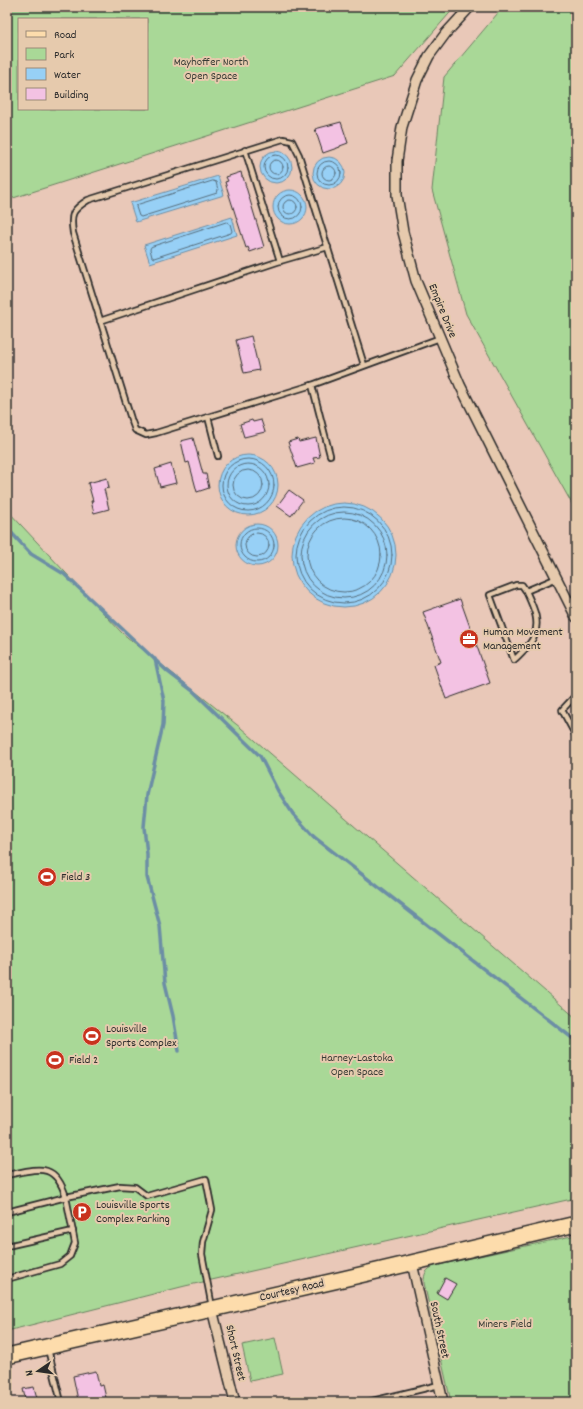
<svg xmlns="http://www.w3.org/2000/svg" width="583" height="1409" font-family="Dekko,sans-serif">
<rect width="100%" height="100%" fill="#e9c8b8"/>
<filter id="ink" filterUnits="userSpaceOnUse"><feTurbulence type="fractalNoise" baseFrequency=".025" numOctaves="2"/><feDisplacementMap in="SourceGraphic" scale="8" xChannelSelector="R" yChannelSelector="G"/><feConvolveMatrix kernelMatrix="1 2 1 2 8 2 1 2 1" color-interpolation-filters="sRGB"/></filter>
<g filter="url(#ink)">
<g fill="#a9d897" stroke="#6a8261" fill-rule="evenodd">
<path d="M7,7H455L395,76L7,200ZM19,19H147V109H19Z"/>
<polygon points="503,7 576,7 576,511 466,314 432,190 444,77"/>
<polygon points="7,510 122,633 241,728 576,1018 576,1198 185,1286 7,1331"/>
<path d="M576,1235V1402H451L424,1283C424,1273 426,1270 434,1266Z"/>
<polygon points="275,1338 283,1374 250,1381 242,1345"/>
</g>
<g fill="#97d0f6" stroke="#6c8ea5">
<circle cx="276" cy="167" r="16"/>
<circle cx="329" cy="173" r="16"/>
<polygon points="218,176 224,195 136,222 130,203"/>
<circle cx="290" cy="207" r="17"/>
<polygon points="232,217 237,235 150,263 144,245"/>
<circle cx="248" cy="485" r="30"/>
<circle cx="344" cy="555" r="52"/>
<circle cx="257" cy="545" r="21"/>
</g>
<g fill="none" stroke-linecap="round" stroke-linejoin="round">
<g stroke="#566d7c" stroke-width="1">
<circle cx="276" cy="167" r="12"/>
<circle cx="276" cy="167" r="7"/>
<circle cx="329" cy="173" r="12"/>
<circle cx="329" cy="173" r="7"/>
<polygon points="213,181 216,182 218,190 217,193 141,217 139,216 136,207 137,205"/>
<circle cx="290" cy="207" r="12"/>
<circle cx="290" cy="207" r="7"/>
<polygon points="227,222 230,224 232,231 231,233 154,258 152,257 150,249 151,247"/>
<circle cx="248" cy="485" r="26"/>
<circle cx="248" cy="485" r="21"/>
<circle cx="248" cy="485" r="15"/>
<circle cx="344" cy="555" r="48"/>
<circle cx="344" cy="555" r="43"/>
<circle cx="344" cy="555" r="37"/>
<circle cx="257" cy="545" r="17"/>
<circle cx="257" cy="545" r="12"/>
</g>
<g stroke="#6c8ea5" stroke-width="3.5">
<polyline points="7,528 31,554 64,574 167,671 193,691 260,756 278,791 293,814 314,837 576,1041"/>
<polyline points="155,659 164,701 163,725 147,795 144,827 147,854 147,877 160,926 165,983 173,1016 179,1051"/>
</g>
</g>
<g fill="#f3c2e3" stroke="#2b2b2b">
<polygon points="341,122 348,143 340,146 340,147 323,153 315,129"/>
<polygon points="241,172 242,177 243,177 264,247 250,252 248,247 246,248 225,182 228,181 226,177"/>
<polygon points="251,336 259,370 244,373 236,340"/>
<polygon points="252,420 253,422 261,420 265,432 244,437 240,424"/>
<polygon points="193,438 203,474 206,474 209,488 197,492 189,462 186,463 181,441"/>
<polygon points="316,438 320,457 313,458 315,463 297,468 288,442 298,439 299,442"/>
<polygon points="171,464 176,483 160,487 155,469"/>
<polygon points="107,478 109,488 104,489 109,509 94,513 91,501 93,501 88,483"/>
<polygon points="289,490 303,500 291,516 277,506"/>
<polygon points="460,599 490,683 446,699 434,665 441,662 423,612"/>
<polygon points="445,1278 456,1284 447,1299 437,1293"/>
<polygon points="96,1371 99,1386 103,1385 107,1402 80,1402 80,1401 78,1400 73,1376"/>
<polygon points="34,1387 38,1402 26,1402 23,1389"/>
</g>
<g fill="none" stroke-linecap="round" stroke-linejoin="round">
<defs>
<g id="service">
<polyline points="245,150 280,261"/>
<polyline points="100,321 280,261 328,247"/>
<path d="M364,365L299,155L292,141L283,139L88,200C72,210 70,214 73,233L131,419L135,430L146,435L156,433L312,385L440,338"/>
<polyline points="312,385 330,455"/>
<polyline points="208,417 218,456"/>
<path d="M526,591C532,605 541,620 534,636C531,645 521,653 514,660L490,595L516,585H522L526,591L557,578"/>
<polyline points="576,695 562,710 576,736"/>
<path d="M7,1175C38,1169 55,1161 66,1197L120,1186L135,1187L147,1196L206,1179L212,1210L203,1242L202,1254L212,1307"/>
<polyline points="7,1212 66,1197 75,1243 70,1256 60,1264 7,1279"/>
<polyline points="7,1246 73,1231"/>
<polyline points="48,1349 61,1402"/>
<polyline points="404,1394 406,1402"/>
<polyline points="368,1402 439,1385"/>
</g>
<g id="minor">
<polyline points="470,7 446,33 429,56 417,80 402,127 397,161 397,195 403,232 416,281 460,385 576,617"/>
<polyline points="412,1263 443,1402"/>
<polyline points="212,1309 235,1402"/>
</g>
<polyline id="primary" points="7,1356 343,1279 576,1224"/>
</defs>
<use href="#service" stroke="#2b2b2b" stroke-width="8"/>
<use href="#minor" stroke="#2b2b2b" stroke-width="12"/>
<use href="#primary" stroke="#2b2b2b" stroke-width="18"/>
<use href="#service" stroke="#e6caad" stroke-width="4.5"/>
<use href="#minor" stroke="#e6caad" stroke-width="9"/>
<use href="#primary" stroke="#fddcac" stroke-width="15"/>
</g>
</g>
<defs>
<symbol id="office-disc" viewBox="-11 -11 22 22"><circle r="9.5" fill="#c8321e" stroke="#e6caad"/><path d="M-6-3h4V-5.5h4V-3h4V5H-6ZM-1-4.5V-3h2v-1.5ZM-6 0V1H6V0Z" fill="#fff"/></symbol>
<symbol id="stadium-disc" viewBox="-11 -11 22 22"><circle r="9.5" fill="#c8321e" stroke="#e6caad"/><path d="M0-5a6.5 5 0 1 0 0 10a6.5 5 0 1 0 0-10ZM-3.5-1.8h7v3.6h-7Z" fill="#fff"/></symbol>
<symbol id="parking-disc" viewBox="-11 -11 22 22"><circle r="9.5" fill="#c8321e" stroke="#e6caad"/><path d="M-3.5-5.5H1a3.5 3.5 0 0 1 0 7H-1V5.5H-3.5ZM-1-3.4V-.6H.8a1.4 1.4 0 0 0 0-2.8Z" fill="#fff"/></symbol>
</defs>
<g fill-rule="evenodd">
<use href="#office-disc" x="458" y="628" width="22" height="22"/>
<use href="#stadium-disc" x="36" y="866" width="22" height="22"/>
<use href="#stadium-disc" x="81" y="1025" width="22" height="22"/>
<use href="#stadium-disc" x="44" y="1049" width="22" height="22"/>
<use href="#parking-disc" x="71" y="1201" width="22" height="22"/>
</g>
<g text-anchor="middle" dominant-baseline="central" stroke-width="4" stroke-linejoin="round" paint-order="stroke">
<g font-size="12" fill="#383c36" stroke="#e6caad">
<text x="211" y="62">Mayhoffer North<tspan x="211" dy="14">Open Space</tspan></text>
<text x="357" y="1058">Harney-Lastoka<tspan x="357" dy="14">Open Space</tspan></text>
<text x="505" y="1324">Miners Field</text>
</g>
<g font-size="12" fill="#2b2b2b" stroke="#e6caad">
<text transform="translate(442 311) rotate(68)">Empire Drive</text>
<text transform="translate(292 1291) rotate(-13)">Courtesy Road</text>
<text transform="translate(439 1330) rotate(78)">South Street</text>
<text transform="translate(235 1353) rotate(77)">Short Street</text>
</g>
<g font-size="12" fill="#2b2b2b" stroke="#e6caad" text-anchor="start">
<text x="483" y="632">Human Movement<tspan x="483" dy="14">Management</tspan></text>
<text x="61" y="877">Field 3</text>
<text x="106" y="1029">Louisville<tspan x="106" dy="14">Sports Complex</tspan></text>
<text x="69" y="1060">Field 2</text>
<text x="96" y="1205">Louisville Sports<tspan x="96" dy="14">Complex Parking</tspan></text>
</g>
</g>
<rect width="583" height="1409" fill="none" stroke="#e6caad" stroke-width="24"/>
<rect x="12" y="12" width="559" height="1385" fill="none" stroke="#2b2b2b" stroke-width="1.5" filter="url(#ink)"/>
<rect x="18" y="18" width="130" height="92" fill="#e6caad" stroke="#9b8a79"/>
<rect x="26" y="31" width="20" height="6" fill="#fddcac" stroke="#9b8a79"/>
<text x="54" y="38" font-size="12" fill="#2b2b2b">Road</text>
<rect x="26" y="48" width="20" height="12" fill="#a9d897" stroke="#9b8a79"/>
<text x="54" y="58" font-size="12" fill="#2b2b2b">Park</text>
<rect x="26" y="68" width="20" height="12" fill="#97d0f6" stroke="#9b8a79"/>
<text x="54" y="78" font-size="12" fill="#2b2b2b">Water</text>
<rect x="26" y="88" width="20" height="12" fill="#f3c2e3" stroke="#9b8a79"/>
<text x="54" y="98" font-size="12" fill="#2b2b2b">Building</text>
<g transform="translate(38 1371) rotate(257)" stroke="#e6caad" stroke-width="3" paint-order="stroke">
<path d="M0-3L7 15L0 10L-7 15Z" fill="#2b2b2b"/>
<text y="-6" font-size="11" font-weight="bold" text-anchor="middle" fill="#2b2b2b">N</text>
</g>
</svg>
